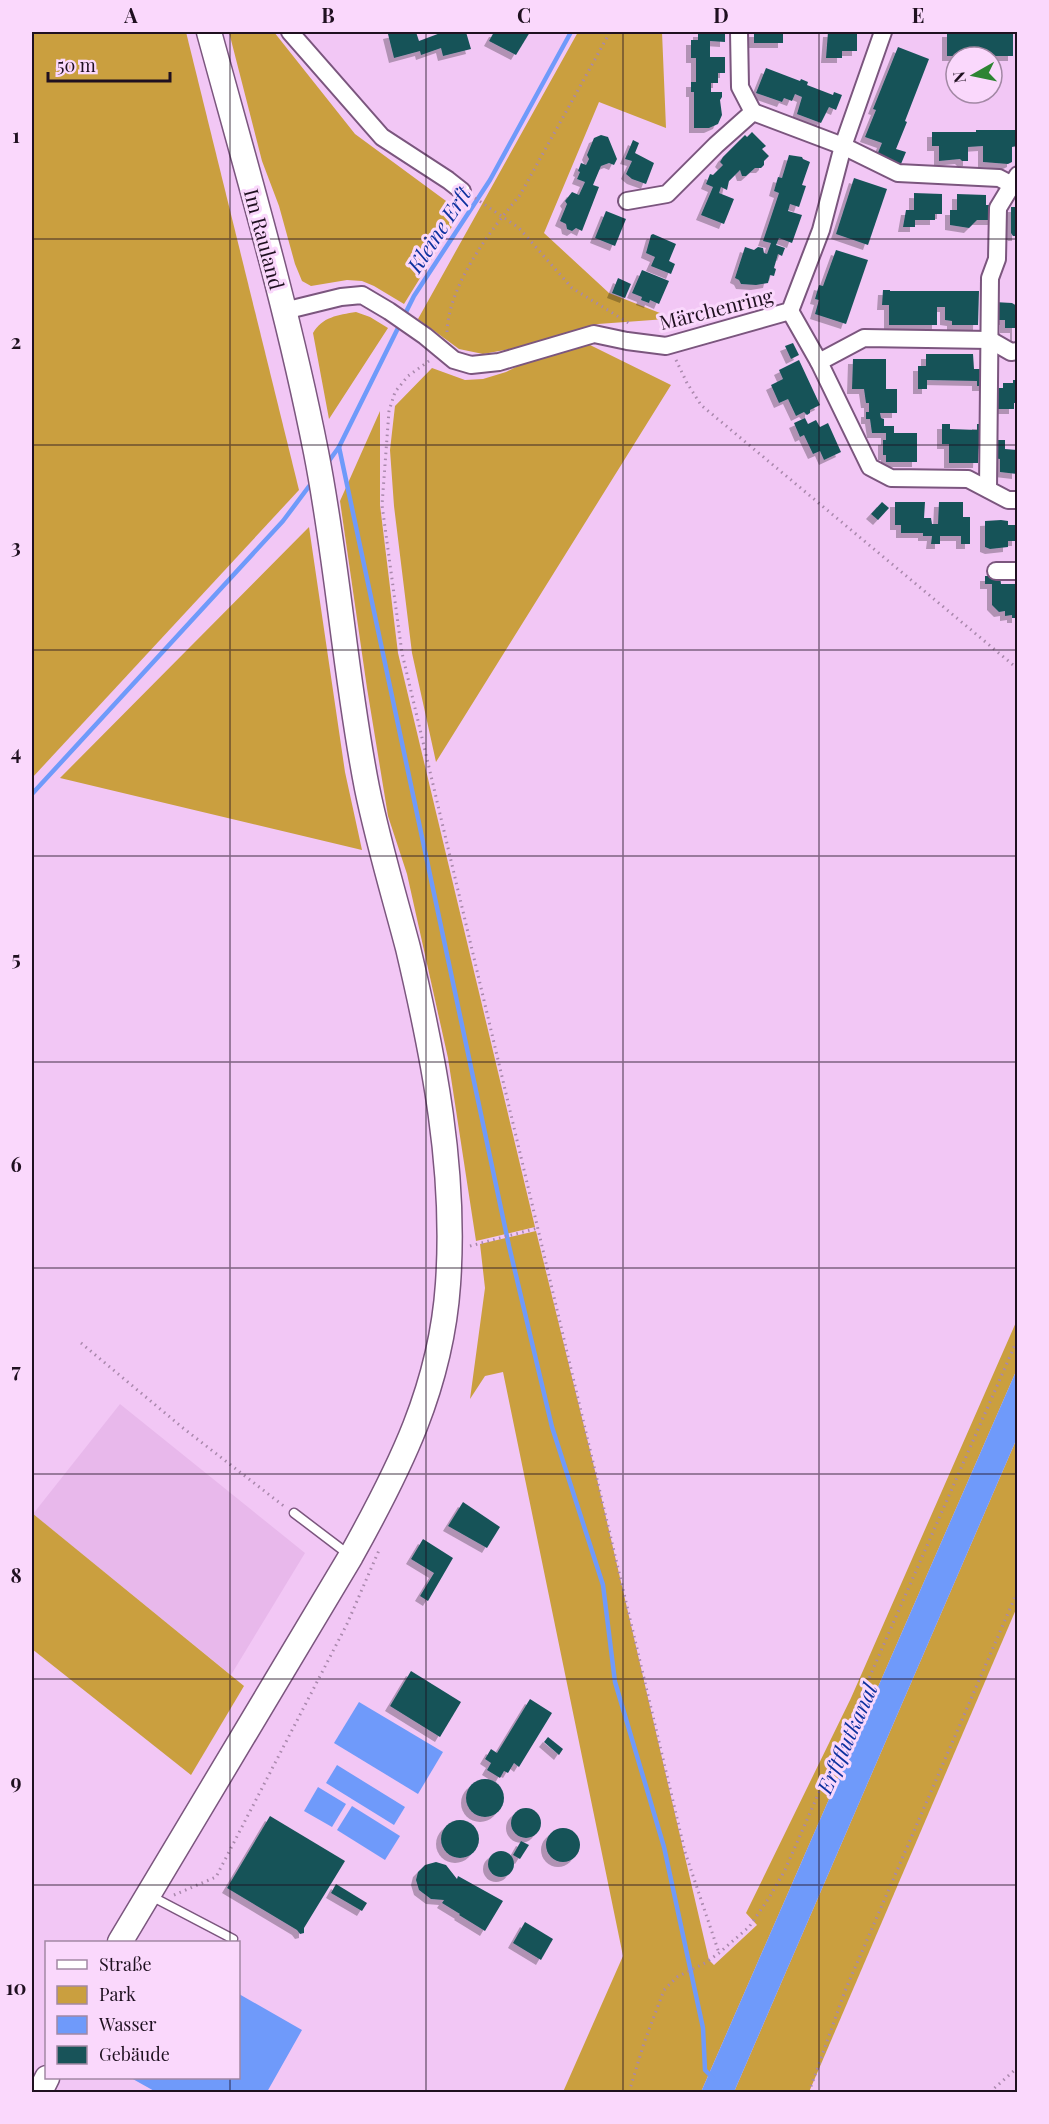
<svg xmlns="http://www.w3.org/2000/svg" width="1049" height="2124" font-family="'Playfair Display',serif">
<defs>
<filter id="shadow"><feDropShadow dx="-5" dy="5" stdDeviation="0" flood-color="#0004"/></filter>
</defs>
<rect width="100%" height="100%" fill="#f2c7f5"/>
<polygon fill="#e8b8eb" points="120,1404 305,1553 231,1675 33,1514"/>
<g fill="#ca9f3f">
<polygon points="32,32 186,32 299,490 32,778"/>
<polygon points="229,32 274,32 355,134 461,212 404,304 374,286 362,281 347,280 311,286 302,281 295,264 279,206 262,161"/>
<polygon points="578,32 662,32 666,128 599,102 544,233 609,293 665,315 666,319 598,324 527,346 483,354 459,349 418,319"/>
<path d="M356,312L370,317L388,328L329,419L313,333C322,317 338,315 356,312Z"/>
<polygon points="590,345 671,385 436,762 412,653 394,506 390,450 395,406 432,368 465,380 483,379 506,372 530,360"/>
<polygon points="380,411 380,505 398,653 535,1227 476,1241 448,1058 407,874 388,816 367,688 340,501"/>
<polygon points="309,527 345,772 362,850 60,778"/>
<polygon points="536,1231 597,1479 709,1960 714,1965 757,1925 746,1913 851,1698 1017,1320 1017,1369 701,2092 563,2092 623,1956 503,1372 485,1376 470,1399 485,1288 480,1244"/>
<polygon points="1017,1438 1017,1607 809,2092 734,2092"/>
<polygon points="32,1513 244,1686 191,1775 32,1649"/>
</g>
<g fill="#6f9afa">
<polygon points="1017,1369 1017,1438 734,2092 701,2092"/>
<polygon points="359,1702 443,1752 418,1794 334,1743"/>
<polygon points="337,1765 405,1807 394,1825 326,1783"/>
<polygon points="318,1787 346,1804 332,1827 304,1811"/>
<polygon points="352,1806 400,1836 385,1860 337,1830"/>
<polygon points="239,1994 302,2030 267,2092 156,2092 131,2078 238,2078"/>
</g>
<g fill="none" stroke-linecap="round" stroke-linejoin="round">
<g stroke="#6f9afa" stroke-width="4.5">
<polyline points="404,316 414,296 490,180 571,32"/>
<polyline points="339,447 509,1246 552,1427 603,1585 615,1682 664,1847 703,2028 705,2070 713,2078"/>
<polyline points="326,465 339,447 400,324"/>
<polyline points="32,794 283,521 313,481"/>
</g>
</g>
<g fill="#185359" filter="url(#shadow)">
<polygon points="397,32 416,32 419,41 443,32 466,32 471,49 443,56 441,48 421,55 420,51 394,58 388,34"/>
<polygon points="494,32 530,32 516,55 489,41"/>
<polygon points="698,32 725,32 725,42 710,41 710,57 725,57 725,73 718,73 718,83 711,83 711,92 722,92 722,97 720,100 722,115 718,124 709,128 694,128 694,92 691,92 691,82 696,82 696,58 691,58 691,40 698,40"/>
<rect x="754" y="32" width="29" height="11"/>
<polygon points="828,32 857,32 857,51 842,51 842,58 826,58"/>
<rect x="947" y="32" width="66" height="24"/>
<polygon points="898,47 929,59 905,121 907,122 896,149 906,152 901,164 877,155 882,143 865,137 876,110 873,109"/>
<polygon points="766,68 800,81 801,79 808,82 807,85 833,95 834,92 842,95 836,110 829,107 821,123 797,114 802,97 795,94 792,101 784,98 782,102 756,93"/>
<polygon points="976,130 1017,130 1017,146 1012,147 1012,162 1008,164 983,162 983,146 968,147 968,161 962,161 960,159 939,161 939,146 932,146 932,132 976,132"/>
<polygon points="752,132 766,146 762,149 769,156 764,161 764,165 761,168 755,168 746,176 742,176 740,170 729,181 727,190 721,187 719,193 734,199 724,224 701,215 713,187 706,184 710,174 713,175 723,165 720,162 723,157 745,135 747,137"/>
<polygon points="601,135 608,137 617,159 614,165 609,163 601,166 593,185 599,187 582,231 576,228 572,231 567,229 566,224 560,221 567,204 565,201 572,192 579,195 585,182 577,179 580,172 578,171 581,163 586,165 589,159 587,155 594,138"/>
<polygon points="633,140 639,143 635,153 654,163 646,184 632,179 626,174 632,161 625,159"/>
<polygon points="789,155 802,157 803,159 810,162 802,185 806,186 799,207 790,204 788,211 802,215 792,243 779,238 776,245 785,248 782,256 778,254 774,268 776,269 774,276 770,275 768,283 756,285 741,284 739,280 735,278 745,247 754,250 758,247 763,248 764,253 767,254 771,243 763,241 779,193 774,191 778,177 782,178"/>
<polygon points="854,178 887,189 868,245 836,234"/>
<polygon points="914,193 942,194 942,214 935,214 935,220 915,220 915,227 903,227 906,210 914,210"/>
<polygon points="957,194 986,195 986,205 993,205 993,220 977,220 969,228 950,225 950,210 957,210"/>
<polygon points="1011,207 1017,207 1017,236 1013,236 1011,233"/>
<polygon points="606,211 626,219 615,246 595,238"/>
<polygon points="653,234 676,244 669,261 675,264 671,274 651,266 655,257 646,253 651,235"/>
<polygon points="836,250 868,260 846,324 815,314 819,300 815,299 819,285 823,286"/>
<polygon points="642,270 669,281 659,304 650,300 649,303 641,300 642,297 632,293"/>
<polygon points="618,278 631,284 625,298 612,293"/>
<polygon points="883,290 890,290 890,291 979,291 978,325 952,325 952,321 945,320 945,307 937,307 937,325 889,325 889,305 882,305"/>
<polygon points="994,302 1012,303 1017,306 1017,338 1015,338 1015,328 1005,328 1005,320 994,320"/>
<polygon points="793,343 799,355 791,359 785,346"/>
<polygon points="926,354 973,354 974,369 985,369 985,386 977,386 977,381 927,380 927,389 918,389 918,366 926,366"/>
<polygon points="853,359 886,359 886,389 897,389 897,413 880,413 881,418 884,419 884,426 894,426 894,433 917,433 917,462 886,462 886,455 883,455 883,440 886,440 886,433 872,433 870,419 866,419 866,412 869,412 869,403 866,403 864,389 852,389"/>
<polygon points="799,360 820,405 810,410 810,413 807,415 804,412 796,416 788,399 779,403 771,385 783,379 779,370"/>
<polygon points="1013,380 1017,380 1017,403 1014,403 1014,409 993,409 993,388 1003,388 1003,383 1013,383"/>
<polygon points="805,418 808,424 816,420 820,427 828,423 841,452 824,460 820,451 813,454 804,435 800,437 794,423"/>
<polygon points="942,424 950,424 950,429 977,430 977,424 985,424 985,444 979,444 978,463 949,463 949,444 942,444"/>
<polygon points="993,440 1005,440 1005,449 1017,450 1017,474 1000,472 1000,459 993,458"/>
<polygon points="882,502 889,508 878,520 871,514"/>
<polygon points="895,502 925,502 924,518 931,518 932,524 938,524 939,502 963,502 963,517 970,517 970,544 961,544 961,536 940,536 940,544 931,544 932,536 923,536 923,533 901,533 901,525 895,525"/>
<polygon points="1001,520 1008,521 1008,525 1017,525 1017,541 1008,541 1008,547 990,549 985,547 985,521"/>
<polygon points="985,576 1000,576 1001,584 1017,584 1017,618 1012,618 1012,615 1005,616 1005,611 999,612 992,605 992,584 985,584"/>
<polygon points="463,1502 500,1527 487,1548 448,1526"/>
<polygon points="423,1539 453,1558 428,1601 420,1596 434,1573 411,1559"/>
<polygon points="411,1671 461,1702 440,1737 390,1706"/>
<polygon points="530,1699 552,1713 519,1767 514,1763 508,1773 504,1771 500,1778 487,1770 491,1763 485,1759 491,1749 497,1753"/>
<polygon points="548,1737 563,1749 559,1755 544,1742"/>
<circle cx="485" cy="1798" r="19"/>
<circle cx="526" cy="1823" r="15"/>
<polygon points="270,1816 345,1861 304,1928 304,1933 300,1934 297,1930 227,1888"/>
<circle cx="460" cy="1839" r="19"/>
<circle cx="563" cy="1845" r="17"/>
<polygon points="521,1841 529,1845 520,1859 513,1855"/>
<circle cx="501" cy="1864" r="13"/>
<polygon points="436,1862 446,1865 457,1879 458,1876 503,1901 485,1931 459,1915 460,1914 442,1903 444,1900 431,1899 419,1890 416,1880 418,1872 425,1865"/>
<polygon points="336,1884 367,1903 362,1911 331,1893"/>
<polygon points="525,1922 553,1939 541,1960 513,1943"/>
</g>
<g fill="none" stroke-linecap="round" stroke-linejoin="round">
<defs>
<g id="lane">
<polyline points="294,1513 348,1554"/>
<polyline points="149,1895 233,1939"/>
</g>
<g id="street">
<polyline points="290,32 382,137 448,180 462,191"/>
<polyline points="753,112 843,146 898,173 999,178 1018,188"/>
<polyline points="627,201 667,194 716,145 753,112 740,87 739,32"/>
<polyline points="284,311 341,297 362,295 389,311 425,336 454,360 471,365 499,362 594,334 627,341 666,346 790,311 821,230 843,146 883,32"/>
<polyline points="790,311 819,362 870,467 891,478 968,479 1008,500 1018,500"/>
<polyline points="819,362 864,338 990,340 1011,352 1018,351"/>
<polyline points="988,489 990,278 997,259 998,208 1018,175"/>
<polyline points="996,571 1018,571"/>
</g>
<g id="secondary">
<path d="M120,1942L351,1556C400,1468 441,1387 448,1284C456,1170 434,1058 408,948C394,895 378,842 367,788C345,677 338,563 316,452C288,310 247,171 209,32"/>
<polyline points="40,2092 47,2078"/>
</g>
</defs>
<use href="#lane" stroke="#7b567e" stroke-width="11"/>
<use href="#street" stroke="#7b567e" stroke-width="20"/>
<use href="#secondary" stroke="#7b567e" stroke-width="27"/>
<g stroke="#a988ac" stroke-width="3" stroke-dasharray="1.5 4.5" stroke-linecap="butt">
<polyline points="475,198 519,228 572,288 632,325"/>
<path d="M447,332C449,284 490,231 520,195L610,32"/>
<polyline points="676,360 687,383 701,405 1018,669"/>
<polyline points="429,361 408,376 395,392 389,411 382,505 402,653 685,1852 719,1953"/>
<polyline points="470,1246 538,1228"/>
<polyline points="81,1343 183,1428 285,1507"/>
<polyline points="174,1895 216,1877 347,1624 380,1548"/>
<polyline points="629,2092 644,2043 664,1990 677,1977 705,1963 719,1953 749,1927 769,1898 785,1870 1018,1338"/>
<polyline points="809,2092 845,1991 1018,1590"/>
<polyline points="990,2092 1018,2067"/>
</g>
<use href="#lane" stroke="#fff" stroke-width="8"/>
<use href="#street" stroke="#fff" stroke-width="16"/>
<use href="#secondary" stroke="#fff" stroke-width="24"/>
</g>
<path fill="none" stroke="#1f1020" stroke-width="1.5" stroke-opacity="0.55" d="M230,32V1942M426,32V2092M623,32V2092M819,32V2092M32,239H1018M32,445H1018M32,650H1018M32,856H1018M32,1062H1018M32,1268H1018M32,1474H1018M32,1679H1018M32,1885H1018M230,2078V2092"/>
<g text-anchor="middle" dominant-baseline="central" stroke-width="6" stroke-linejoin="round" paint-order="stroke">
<g font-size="20" fill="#1f1020" stroke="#fad8fc">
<text transform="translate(265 239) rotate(75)">Im Rauland</text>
<text transform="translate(716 308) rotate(-14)">Märchenring</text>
</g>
<g font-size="21" font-style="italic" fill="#0e329f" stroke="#fad8fc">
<text transform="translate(438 229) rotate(-57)">Kleine Erft</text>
<text transform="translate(846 1738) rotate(-66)">Erftflutkanal</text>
</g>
</g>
<rect width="1049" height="2124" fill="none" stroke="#fad8fc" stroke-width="66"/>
<rect x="45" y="1941" width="195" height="138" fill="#fad8fc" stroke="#a288a4" stroke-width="1.5"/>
<rect x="57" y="1960" width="30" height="9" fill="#ffffff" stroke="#a288a4" stroke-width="1.5"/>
<text x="99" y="1971" font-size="18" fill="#1f1020">Straße</text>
<rect x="57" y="1986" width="30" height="18" fill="#ca9f3f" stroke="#a288a4" stroke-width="1.5"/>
<text x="99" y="2001" font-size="18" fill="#1f1020">Park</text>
<rect x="57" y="2016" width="30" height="18" fill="#6f9afa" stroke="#a288a4" stroke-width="1.5"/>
<text x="99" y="2031" font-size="18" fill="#1f1020">Wasser</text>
<rect x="57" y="2046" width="30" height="18" fill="#185359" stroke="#a288a4" stroke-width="1.5"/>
<text x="99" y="2061" font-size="18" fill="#1f1020">Gebäude</text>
<g transform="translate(974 75) rotate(261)"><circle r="28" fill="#fad8fc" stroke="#a288a4" stroke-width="1.5"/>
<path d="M0-4.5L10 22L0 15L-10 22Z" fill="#2d8433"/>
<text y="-9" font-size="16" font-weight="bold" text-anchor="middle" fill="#1f1020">N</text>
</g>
<path d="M48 72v9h122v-9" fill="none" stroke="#1f1020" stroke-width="3"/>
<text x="57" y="72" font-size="18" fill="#1f1020" stroke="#fad8fc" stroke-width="4.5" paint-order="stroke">50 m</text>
<rect x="33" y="33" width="983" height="2058" fill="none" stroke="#1f1020" stroke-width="2"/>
<g font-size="20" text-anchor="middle" font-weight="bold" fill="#1f1020">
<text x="131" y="23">A</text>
<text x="328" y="23">B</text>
<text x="524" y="23">C</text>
<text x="721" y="23">D</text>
<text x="918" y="23">E</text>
<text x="16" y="143">1</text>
<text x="16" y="349">2</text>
<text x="16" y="554">3</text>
<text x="16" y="760">4</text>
<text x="16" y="966">5</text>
<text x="16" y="1172">6</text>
<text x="16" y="1378">7</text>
<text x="16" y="1583">8</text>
<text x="16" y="1789">9</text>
<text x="16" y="1995">10</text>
</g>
</svg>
